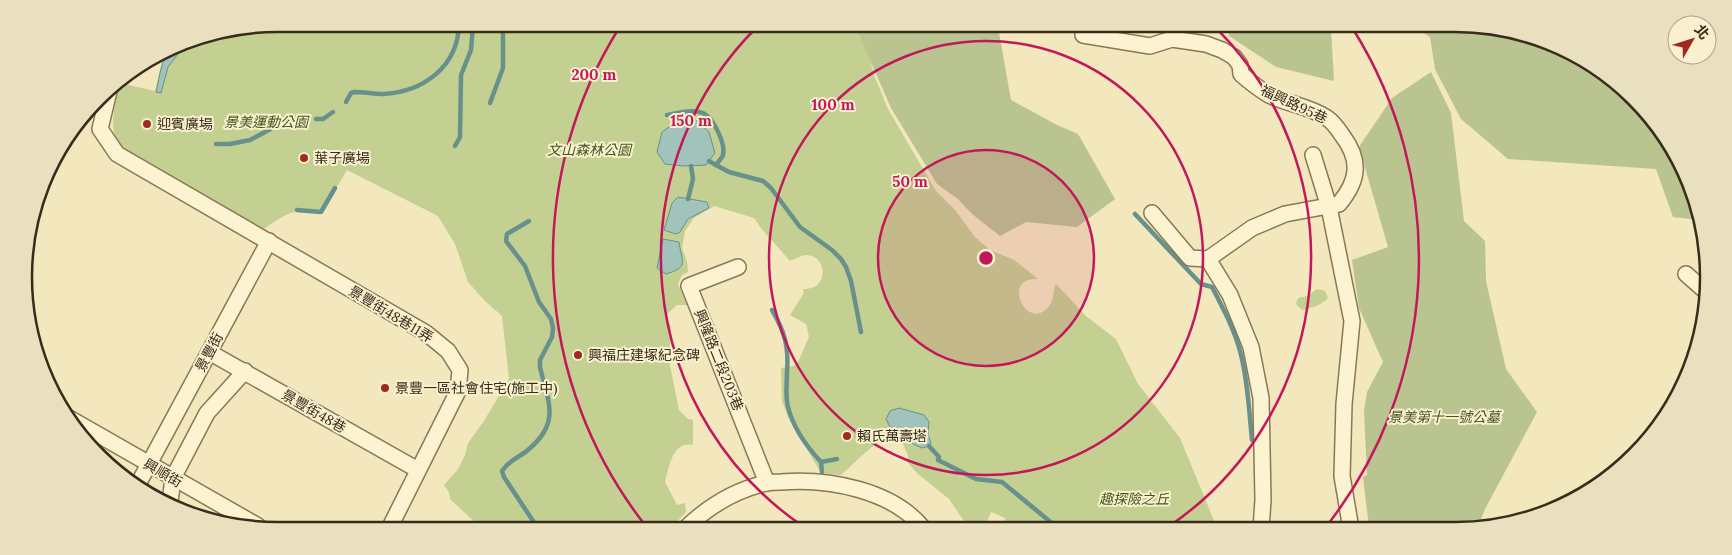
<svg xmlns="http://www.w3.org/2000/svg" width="1732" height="555" font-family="Lora,'Noto Sans TC',serif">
<rect width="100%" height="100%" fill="#f2e7bd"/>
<g fill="#c3d091">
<path d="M277,24L861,26L874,75L888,109L936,191L955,210L975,237L990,250L1014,260L1038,279C1000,276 1027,334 1049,306C1055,299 1052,292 1056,284L1087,317L1116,339L1138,384L1180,438L1217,528H1006L1005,518L991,512L984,528H972L964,521L949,499L918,474L908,463V455L902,442C898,441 893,438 890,438C877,438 852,466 841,475L821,473L788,417L782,401L781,368L793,366L798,362L809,337L806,324L790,315L804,293L803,289C830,291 828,254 805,255C800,256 795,259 790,261L761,228L754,218L714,206L694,218L685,231L682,248L687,261L688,272L682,275L678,284L687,305H677L666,315L671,326L669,361L679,410L688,419L693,420V445C672,441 669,468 665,482L677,505L685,503L686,512L672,527H480L450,499L449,492L444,485L458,469L465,455L468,443L484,421L509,379L502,316L484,300L468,282L455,244L438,216L347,170L321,213C315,214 311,212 305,211C289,210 275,221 264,229L128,153C104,135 115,108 120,83L155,91L164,53L181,43Z"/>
<path d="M1317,289L1325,291L1328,298C1321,306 1312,307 1302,310L1296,304L1298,298L1307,296Z"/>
</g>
<g fill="#b9c491">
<polygon points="855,26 998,27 1011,100 1057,125 1078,134 1115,199 1077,227 1026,222 1000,236 972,214 958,199 937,184 891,108"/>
<polygon points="1228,28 1331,28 1334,81 1276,67 1229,36"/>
<polygon points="1416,28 1504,29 1596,67 1666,137 1700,220 1673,217 1656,169 1508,159 1461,119 1435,69 1430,37"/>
<polygon points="1431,72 1451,113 1464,221 1485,241 1486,281 1506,369 1537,412 1485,509 1477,529 1371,529 1368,519 1363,477 1367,475 1364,411 1367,392 1383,362 1359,308 1352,260 1388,247 1359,147 1392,98"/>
</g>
<g fill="#a1c3bc" stroke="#68918b">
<path d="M177,46L179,49L178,54L168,67L161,93L156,92C160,77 161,52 177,46Z"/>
<polygon points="696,120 709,132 715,153 706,165 684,166 665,164 657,152 662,132 677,121"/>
<polygon points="678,197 707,202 709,208 688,219 680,232 676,234 664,230 672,203"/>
<path d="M663,239L679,242C682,263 689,267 666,274L657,268Z"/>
<polygon points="899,408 924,415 929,422 928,434 931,443 929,446 922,448 913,444 903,432 890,427 886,419 890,411"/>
</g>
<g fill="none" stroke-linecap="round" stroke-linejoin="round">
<g stroke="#68918b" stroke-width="4.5">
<polyline points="178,48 191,41"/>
<path d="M346,102L351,93L355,92C364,92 374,94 383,94C423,92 458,67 459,24"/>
<polyline points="490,103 503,68 503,25"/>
<path d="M667,115C678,113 692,109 703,113C713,117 726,144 723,155C722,158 718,162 716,165L709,161"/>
<polyline points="316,119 323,119 333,112"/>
<polyline points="216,144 230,144 250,140 280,124 298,122"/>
<polyline points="455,146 460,137 461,75 471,50 473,25"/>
<polyline points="716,165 729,172 763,181 771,188 800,227 832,250 841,259 846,267 851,281 861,332"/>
<polyline points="688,199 693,179 691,166"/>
<polyline points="297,210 321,212 335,188"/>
<path d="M1135,214L1201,284L1212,287C1223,308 1234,329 1240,351C1248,380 1249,411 1252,440"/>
<path d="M529,221L507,234L506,241L525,266L539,302L551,319L553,328L552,337L540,360V367C548,402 561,422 529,449C519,458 510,459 502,471L504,477L537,527"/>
<path d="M772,310C785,332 789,347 787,372C787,383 785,396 788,407C793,427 807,447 821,462"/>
<polyline points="929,446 939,457 938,460 976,479 1002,482 1053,524 1056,528"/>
<polyline points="822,472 821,462 837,459"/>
</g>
<defs>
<g id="street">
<path d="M1083,35L1150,46L1172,39L1206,44L1222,50L1234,57L1240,65L1241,74C1249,81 1259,89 1269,95C1287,104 1309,106 1327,118C1333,122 1338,129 1342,135C1361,160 1359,180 1339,204L1285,214L1252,228L1208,259L1190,258L1152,213"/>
<polyline points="110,87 100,129 117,154 426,333 448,351 460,370 458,391 390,527"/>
<polyline points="1313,155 1329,207 1352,321 1344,404 1342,476 1351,529"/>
<polyline points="1208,259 1230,295 1251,347 1261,398 1263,500 1261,529"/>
<polyline points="738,267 689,286 767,483"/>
<polyline points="1686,274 1703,289"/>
<polyline points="209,352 418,470"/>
<polyline points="69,418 258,526"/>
<polyline points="136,488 269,241"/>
<polyline points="170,502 173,478 207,413 245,371"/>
<path d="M687,527C709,506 736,490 766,483C771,482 776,482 781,482C828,478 892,490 923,528"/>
</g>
</defs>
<use href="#street" stroke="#8b7755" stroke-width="18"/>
<use href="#street" stroke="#fcf3d1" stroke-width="15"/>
</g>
<circle cx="986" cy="258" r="108" fill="#c2185b" fill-opacity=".12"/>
<g fill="none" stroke="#c2185b" stroke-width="2.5">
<circle cx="986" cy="258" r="108"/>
<circle cx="986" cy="258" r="217"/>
<path d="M804 527A325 325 0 0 1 758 26M1216 28A325 325 0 0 1 1168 527"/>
<path d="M645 525A433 433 0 0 1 621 25M1353 29A433 433 0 0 1 1325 528"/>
</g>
<g fill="#a02a1f" stroke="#f8f0ce" stroke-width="2">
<circle cx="147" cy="124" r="5"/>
<circle cx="304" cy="158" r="5"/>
<circle cx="578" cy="355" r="5"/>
<circle cx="385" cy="388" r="5"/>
<circle cx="847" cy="436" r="5"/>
</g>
<g text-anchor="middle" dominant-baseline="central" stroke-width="4" stroke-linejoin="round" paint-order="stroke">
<g font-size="14" fill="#392c1b" stroke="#f8f0ce">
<text transform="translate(1294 104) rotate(25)">福興路95巷</text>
<text transform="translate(391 314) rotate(31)">景豐街48巷11弄</text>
<text transform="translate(209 352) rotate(-62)">景豐街</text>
<text transform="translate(719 360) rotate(68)">興隆路二段203巷</text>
<text transform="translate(314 411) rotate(30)">景豐街48巷</text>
<text transform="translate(163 473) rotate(30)">興順街</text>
</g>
<g font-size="14" font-style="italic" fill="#44571f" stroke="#f8f0ce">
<text x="266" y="122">景美運動公園</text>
<text x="589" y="150">文山森林公園</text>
<text x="1444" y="417">景美第十一號公墓</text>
<text x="1134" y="499">趣探險之丘</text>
</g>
<g font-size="14" fill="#392c1b" stroke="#f8f0ce" text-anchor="start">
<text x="157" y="124">迎賓廣場</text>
<text x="314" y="158">葉子廣場</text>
<text x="588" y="355">興福庄建塚紀念碑</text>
<text x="395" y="388">景豐一區社會住宅(施工中)</text>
<text x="857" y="436">賴氏萬壽塔</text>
</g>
</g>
<path d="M0 0H1732V555H0ZM277 32H1455A245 245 0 0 1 1700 277V277A245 245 0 0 1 1455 522H277A245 245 0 0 1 32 277V277A245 245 0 0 1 277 32Z" fill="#e9e0c0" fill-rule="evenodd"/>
<path fill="none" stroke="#392c1b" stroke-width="2.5" d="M277 32H1455A245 245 0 0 1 1700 277V277A245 245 0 0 1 1455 522H277A245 245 0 0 1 32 277V277A245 245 0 0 1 277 32Z"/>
<circle cx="986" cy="258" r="8" fill="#c2185b" stroke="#f8f0ce" stroke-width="2.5"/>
<g font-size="15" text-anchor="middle" font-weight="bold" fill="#c2185b" stroke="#f8f0ce" stroke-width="4" stroke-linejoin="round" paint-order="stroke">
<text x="594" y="80">200 m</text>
<text x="833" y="110">100 m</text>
<text x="691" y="126">150 m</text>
<text x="910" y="187">50 m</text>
</g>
<g transform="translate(1692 40) rotate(51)"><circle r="24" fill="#f8f0ce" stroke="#aca286"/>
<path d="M0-4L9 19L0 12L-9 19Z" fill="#a02a1f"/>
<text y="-8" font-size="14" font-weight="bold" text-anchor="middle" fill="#392c1b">北</text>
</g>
</svg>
